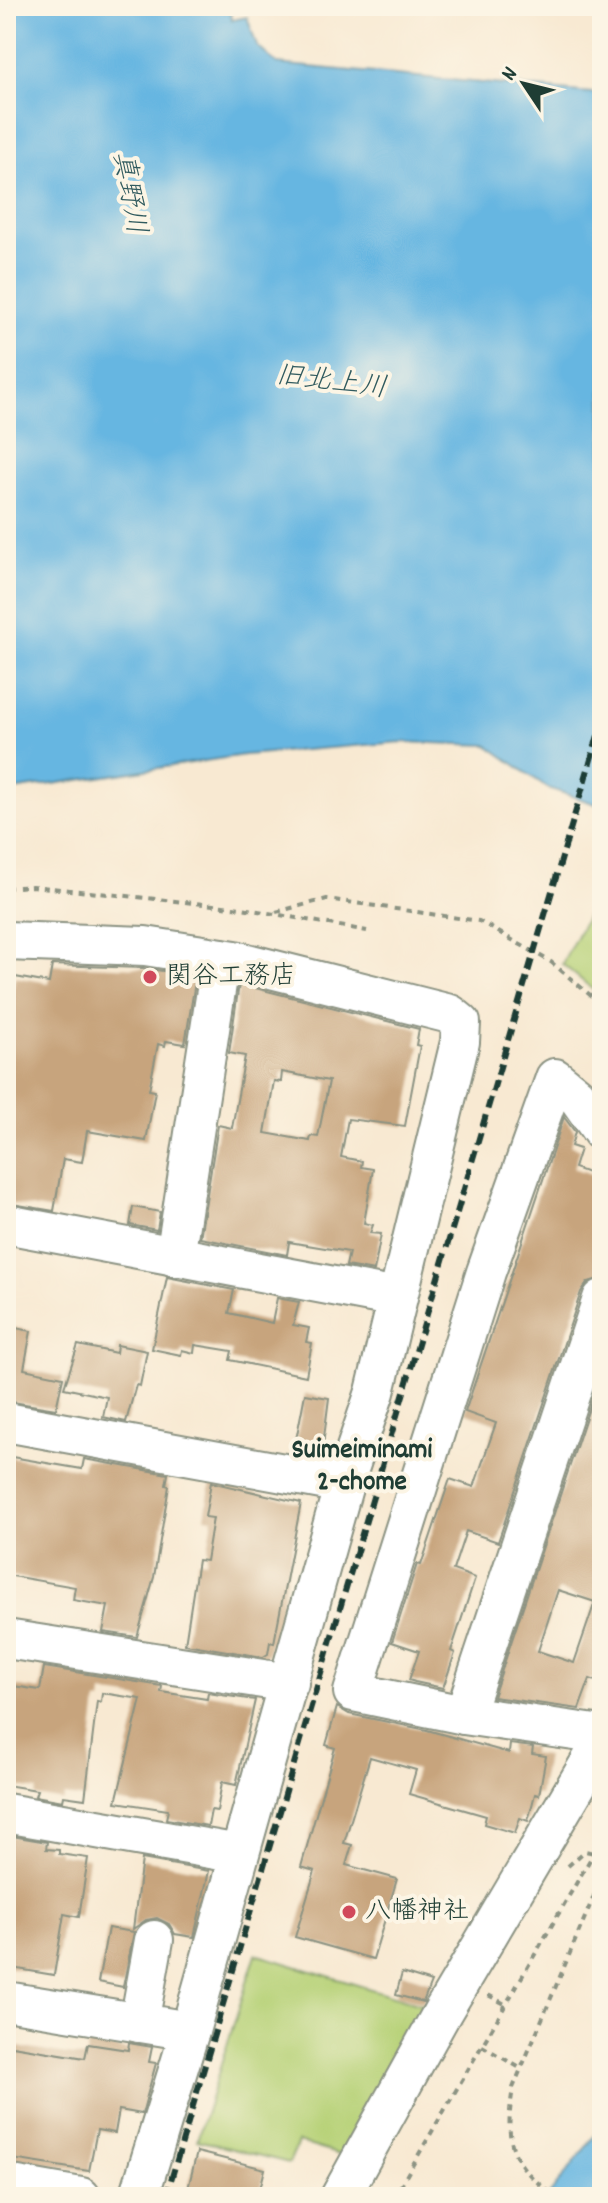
<svg xmlns="http://www.w3.org/2000/svg" width="608" height="2203" font-family="Dekko,'Klee One',sans-serif">
<rect width="100%" height="100%" fill="#fcf5e5"/>
<filter id="ink" filterUnits="userSpaceOnUse"><feTurbulence type="fractalNoise" baseFrequency=".0125" numOctaves="2"/><feDisplacementMap in="SourceGraphic" scale="16" xChannelSelector="R" yChannelSelector="G"/><feConvolveMatrix kernelMatrix="1 2 1 2 8 2 1 2 1" color-interpolation-filters="sRGB"/></filter>
<filter id="wash" filterUnits="userSpaceOnUse"><feTurbulence type="fractalNoise" baseFrequency=".006" numOctaves="4" result="noise"/><feDisplacementMap in="SourceGraphic" scale="32" xChannelSelector="R" yChannelSelector="G"/><feGaussianBlur stdDeviation="1.8" result="paint"/><feColorMatrix in="noise" values="0 0 0 0 0 0 0 0 0 0 0 0 0 0 0 0 0 1.4 0 .05"/><feComposite in="paint" operator="in"/></filter>
<g filter="url(#wash)">
<rect width="100%" height="100%" fill="#f8e9d2"/>
<g fill="#b7d278" stroke="#6b8856" stroke-width="2">
<polygon points="602,887 602,997 562,964"/>
<polygon points="256,1954 443,2011 353,2159 298,2142 289,2163 197,2140"/>
</g>
<g fill="#66b6e1" stroke="#427a8a" stroke-width="2">
<polygon points="6,6 230,6 232,20 247,17 257,46 277,64 602,94 602,806 548,788 487,745 402,742 244,755 6,791"/>
<polygon points="602,2126 602,2197 548,2197 551,2193"/>
</g>
<g id="blocks">
<g fill="#c7a47d" fill-rule="evenodd">
<polygon points="52,965 143,968 196,976 185,1044 166,1041 165,1046 158,1044 149,1090 155,1091 146,1141 87,1131 82,1162 63,1159 54,1211 6,1203 6,1029 15,977 49,983"/>
<path d="M239,984L419,1029L416,1045L420,1046L405,1126L348,1119L341,1157L362,1161L361,1167L373,1169L364,1223L373,1225L370,1233L381,1234L374,1271L346,1266L349,1252L289,1242L287,1255L200,1238L218,1125L232,1128L245,1056L229,1053ZM282,1072L329,1081L318,1137L311,1136L310,1141L265,1133L274,1081L281,1082Z"/>
<polygon points="564,1117 575,1132 571,1146 580,1149 574,1168 602,1178 602,1278 588,1282 581,1292 498,1542 466,1531 453,1570 475,1578 451,1651 455,1653 443,1688 415,1682 409,1680 419,1651 392,1642 417,1564 421,1565 450,1479 474,1487 496,1423 465,1412"/>
<polygon points="133,1207 160,1212 157,1230 130,1225"/>
<polygon points="167,1277 234,1290 229,1313 272,1323 277,1298 299,1302 293,1325 309,1328 306,1342 312,1343 306,1376 230,1360 232,1351 195,1345 194,1353 182,1350 181,1355 152,1349"/>
<polygon points="6,1326 31,1331 24,1369 63,1377 56,1409 6,1401"/>
<polygon points="78,1345 116,1353 117,1345 147,1351 140,1386 136,1385 126,1422 103,1417 107,1397 64,1388"/>
<path d="M602,1369V1683L590,1679L579,1709L493,1697ZM558,1590L595,1602L574,1663L538,1651Z"/>
<polygon points="305,1394 329,1398 323,1445 296,1440"/>
<polygon points="6,1456 82,1469 84,1459 168,1474 166,1485 169,1486 154,1577 137,1637 103,1632 108,1606 73,1600 75,1587 6,1575"/>
<polygon points="211,1482 301,1503 274,1643 270,1642 268,1654 263,1657 185,1644 198,1560 206,1561 213,1518 205,1517"/>
<polygon points="44,1667 162,1686 161,1692 207,1699 208,1693 255,1700 236,1785 222,1782 217,1811 211,1810 208,1826 166,1819 168,1810 116,1802 141,1699 102,1693 101,1702 97,1701 85,1799 64,1796 63,1801 35,1796 37,1790 6,1785 6,1685 40,1690"/>
<polygon points="337,1707 349,1714 427,1730 509,1753 510,1744 533,1747 532,1754 546,1756 539,1795 535,1794 528,1821 520,1818 515,1833 484,1824 486,1816 409,1794 416,1770 370,1757 344,1843 352,1845 346,1865 397,1879 373,1959 295,1937 315,1871 301,1867 335,1748 326,1745"/>
<polygon points="6,1835 47,1842 46,1849 59,1850 59,1854 88,1858 79,1917 64,1914 54,1975 6,1967"/>
<polygon points="142,1859 209,1871 194,1937 175,1934 169,1924 157,1918 146,1920 133,1929"/>
<polygon points="108,1928 134,1932 123,1987 98,1982"/>
<polygon points="402,1973 431,1982 423,2002 396,1995"/>
<polygon points="129,2043 152,2047 149,2062 156,2063 142,2114 119,2110 115,2133 97,2130 89,2171 6,2158 6,2045 85,2058 88,2044 128,2050"/>
<polygon points="197,2152 265,2169 258,2197 186,2197"/>
</g>
</g>
</g>
<g filter="url(#ink)">
<use href="#blocks" fill-opacity="0" stroke="#8c9383" stroke-width="2"/>
<g fill="none" stroke-linecap="round" stroke-linejoin="round">
<defs>
<g id="minor">
<polyline points="6,941 145,946 235,960 450,1014 461,1023 460,1042 375,1392 344,1484 190,2031 139,2197"/>
<polyline points="602,1132 576,1095 555,1078 486,1272 353,1692 464,1715 602,1735"/>
<polyline points="6,1224 397,1298"/>
<polyline points="175,1257 221,958"/>
<polyline points="6,1422 344,1484"/>
<polyline points="6,1639 289,1683"/>
<polyline points="464,1715 602,1299"/>
<polyline points="6,1813 239,1854"/>
<polyline points="6,2001 190,2031"/>
<polyline points="139,2023 154,1940"/>
<polyline points="6,2184 81,2197"/>
<polyline points="340,2197 443,2011 602,1742"/>
</g>
</defs>
<use href="#minor" stroke="#8c9383" stroke-width="42"/>
<g stroke="#8c9383" stroke-width="4" stroke-dasharray="6 6" stroke-linecap="butt">
<polyline points="6,888 32,886 242,908 367,931"/>
<polyline points="276,912 327,899 479,921 551,962 602,1005"/>
<polyline points="568,1866 585,1851 594,1853 602,1861"/>
<polyline points="488,1995 505,2004"/>
<polyline points="482,2046 520,2068"/>
<path d="M551,2193C508,2162 505,2138 513,2088L602,1877"/>
<polyline points="394,2197 602,1839"/>
</g>
<use href="#minor" stroke="#fff" stroke-width="38"/>
<polyline stroke="#1f3d34" stroke-width="6" stroke-dasharray="12 6" stroke-linecap="butt" points="166,2197 602,722"/>
</g>
</g>
<g fill="#d1495b" stroke="#fcf5e5" stroke-width="3">
<circle cx="150" cy="977" r="8"/>
<circle cx="349" cy="1912" r="8"/>
</g>
<g text-anchor="middle" dominant-baseline="central" stroke-width="8" stroke-linejoin="round" paint-order="stroke">
<g font-size="26" fill="#1f3d34" stroke="#fcf5e5" text-anchor="start">
<text x="166" y="977">関谷工務店</text>
<text x="365" y="1912">八幡神社</text>
</g>
<g font-size="28" font-style="italic" fill="#315b5f" stroke="#fcf5e5">
<text transform="translate(127 193) rotate(80)">真野川</text>
<text transform="translate(331 384) rotate(7)">旧北上川</text>
</g>
<g font-size="28" font-weight="bold" fill="#1f3d34" stroke="#fcf5e5">
<text x="362" y="1452">Suimeiminami<tspan x="362" dy="32">2-chome</tspan></text>
</g>
</g>
<rect width="608" height="2203" fill="none" stroke="#fcf5e5" stroke-width="32"/>
<g transform="translate(524 84) rotate(305)" stroke="#fcf5e5" stroke-width="6" paint-order="stroke">
<path d="M0-6L14 30L0 20L-14 30Z" fill="#1f3d34"/>
<text y="-12" font-size="22" font-weight="bold" text-anchor="middle" fill="#1f3d34">N</text>
</g>
</svg>
